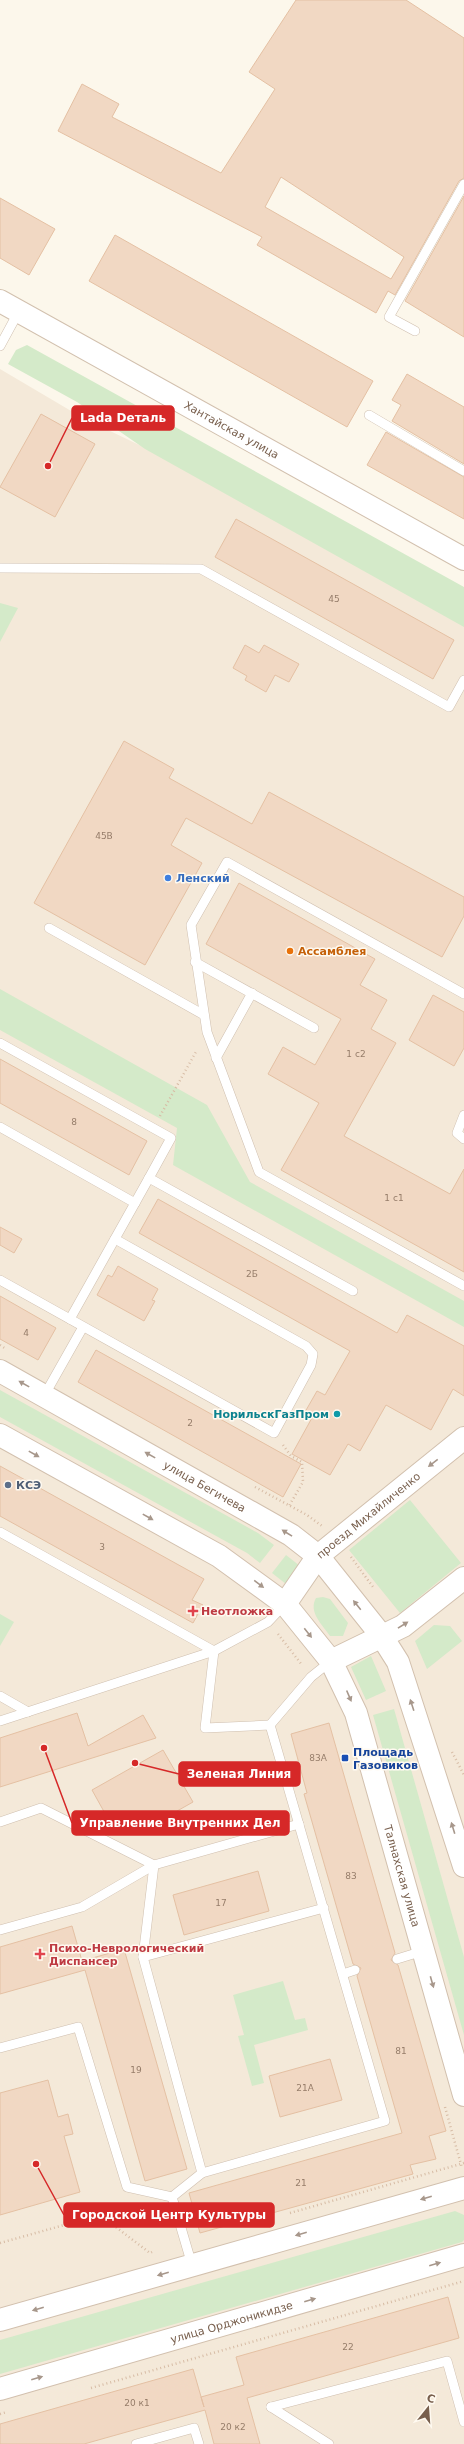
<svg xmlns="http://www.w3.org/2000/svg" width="464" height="2444" font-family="'DejaVu Sans',sans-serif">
<rect width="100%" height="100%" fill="#fcf7eb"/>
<polygon fill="#f4e9d9" points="0,369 83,418 464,601 464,2444 0,2444"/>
<g fill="#d4eac9">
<polygon points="27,345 464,587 464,627 145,449 77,402 8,364 16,350"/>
<polygon points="0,603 18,608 0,642"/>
<polygon points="0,989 207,1105 250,1182 464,1301 464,1327 173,1165 177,1128 0,1030"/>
<polygon points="0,1390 258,1533 274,1545 260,1563 247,1553 0,1417"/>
<polygon points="410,1500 461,1563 400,1613 349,1550"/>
<polygon points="286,1555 300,1566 286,1584 272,1573"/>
<path d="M323,1597L330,1599L348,1623L343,1636H330C322,1624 308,1612 316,1598Z"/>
<polygon points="0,1614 14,1622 0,1646"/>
<polygon points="434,1625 450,1626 462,1641 427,1669 415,1641"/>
<polygon points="371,1656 386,1691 366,1700 351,1667"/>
<polygon points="394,1709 464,1957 464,2035 373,1715"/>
<polygon points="283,1981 295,2020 305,2018 308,2030 254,2045 264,2083 252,2086 238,2036 244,2035 233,1995"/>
<polygon points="455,2211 464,2215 464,2240 462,2242 0,2374 0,2340"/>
</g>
<g fill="#f1d8c3" stroke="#e4c0a3" fill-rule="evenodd">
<path d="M296,0H406L464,38V178L459,181L395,295L388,291L376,313L257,245L262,237L58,131L82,84L119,104L112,117L221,173L275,89L249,72ZM281,177L404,257L391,279L265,207Z"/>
<polygon points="464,196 464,337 405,301"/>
<polygon points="0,198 55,229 29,275 0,258"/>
<polygon points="115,235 373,381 347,427 89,281"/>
<polygon points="407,374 464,407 464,464 392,421 401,405 392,400"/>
<polygon points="41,414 95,444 55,517 0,487"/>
<polygon points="386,432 464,477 464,519 367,465"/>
<polygon points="236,519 454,640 433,679 215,557"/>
<polygon points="245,645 259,653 264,645 299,664 289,682 275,675 266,692 245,680 247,676 233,668"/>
<polygon points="124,741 174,769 169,778 252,824 269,792 464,897 464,916 442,957 186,818 171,845 202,863 145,965 34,903"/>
<polygon points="239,883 375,959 360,985 387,1000 371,1029 396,1043 344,1136 450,1194 464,1169 464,1272 281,1170 319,1103 268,1074 283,1047 315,1065 341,1019 206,944"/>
<polygon points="433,995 464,1012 464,1048 454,1066 409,1040"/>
<polygon points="0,1059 147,1141 129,1175 0,1103"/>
<polygon points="158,1199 397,1333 407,1315 464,1346 464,1396 453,1389 431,1430 386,1405 360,1451 348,1444 330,1475 292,1454 313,1416 305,1412 317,1391 325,1395 350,1351 139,1233"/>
<polygon points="0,1227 22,1239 14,1253 0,1245"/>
<polygon points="118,1266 158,1289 152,1300 155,1301 144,1321 97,1295 108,1275 112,1277"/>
<polygon points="0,1296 56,1328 38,1360 0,1339"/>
<polygon points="96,1350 301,1464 283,1497 78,1382"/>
<polygon points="0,1466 204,1579 192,1600 203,1605 193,1623 0,1516"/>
<polygon points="77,1713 88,1746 143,1715 156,1738 0,1787 0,1738"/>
<polygon points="329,1723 395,1953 391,1960 398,1965 446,2131 429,2136 436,2159 410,2165 413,2174 200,2233 189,2193 402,2133 357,1976 361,1968 353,1964 304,1794 307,1793 291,1734"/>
<polygon points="163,1750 193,1802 140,1832 130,1815 112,1826 92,1790"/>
<polygon points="258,1871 269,1911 184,1935 173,1895"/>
<polygon points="72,1926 82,1961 124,1949 187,2169 145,2181 85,1970 0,1994 0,1947"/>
<polygon points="330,2059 342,2100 280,2117 269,2076"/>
<polygon points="48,2080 58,2117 68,2114 73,2134 64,2136 80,2192 0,2215 0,2093"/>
<polygon points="448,2297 459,2338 247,2398 260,2444 214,2444 205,2410 84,2444 0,2444 0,2424 193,2369 204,2407 201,2397 244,2385 236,2357"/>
</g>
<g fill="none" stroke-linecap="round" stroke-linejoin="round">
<defs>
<g id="lane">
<polyline points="415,331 389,317 464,184"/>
<polyline points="0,346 19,311"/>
<polyline points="369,415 464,471"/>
<polyline points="0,568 201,569 449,707 464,680"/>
<polyline points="49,928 204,1015"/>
<polyline points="195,962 314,1028"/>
<polyline points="464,994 227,862 191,925 207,1032 259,1172 464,1286"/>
<polyline points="0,1043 171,1138 149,1178"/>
<polyline points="216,1058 252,993"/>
<polyline points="464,1115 457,1133 464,1139"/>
<polyline points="0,1127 135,1203 149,1178 353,1291"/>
<polyline points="0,1280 274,1433 311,1365 313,1354 306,1346 115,1239"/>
<polyline points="70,1319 135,1203"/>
<polyline points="44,1396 83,1327"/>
<polyline points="0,1532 214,1651"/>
<polyline points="214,1651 205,1728 270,1725"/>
<polyline points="0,1696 28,1712"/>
<polyline points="0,1721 214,1651 268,1622 285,1604"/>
<polyline points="0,1822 41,1808 154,1865"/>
<polyline points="154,1865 143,1957 202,2173"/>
<polyline points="0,1930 82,1907 154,1865 299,1824"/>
<polyline points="143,1957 324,1908"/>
<polyline points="397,1959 423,1951"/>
<polyline points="343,1974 355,1970"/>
<polyline points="0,2048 78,2027 127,2187 172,2197"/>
<polyline points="172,2197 202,2173 385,2121 270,1725 311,1677 331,1661"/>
<polyline points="172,2197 192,2265"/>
<polyline points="271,2407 447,2361 464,2422"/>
<polyline points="271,2407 329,2444"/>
<polyline points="136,2444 194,2428 199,2444"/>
</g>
<g id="secondary">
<path id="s1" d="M0,301L464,559"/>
<path id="s2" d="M0,1371L291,1535L318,1556L381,1635L398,1662L464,1866"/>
<path id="s3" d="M0,1435L219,1556L285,1604L331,1661L356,1713L464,2095"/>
<path id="s4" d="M285,1604L318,1556L464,1438"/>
<polyline points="331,1661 403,1626 464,1578"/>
<polyline points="0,2320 464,2188"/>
<path id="s5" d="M0,2389L464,2255"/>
</g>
</defs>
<use href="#lane" stroke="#cfbfaf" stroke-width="10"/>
<use href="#secondary" stroke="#d2c0ae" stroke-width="24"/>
<g stroke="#d7bca5" stroke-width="2.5" stroke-dasharray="1 3" stroke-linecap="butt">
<polyline points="160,1116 197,1050"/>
<polyline points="0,1345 6,1349"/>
<polyline points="283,1445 291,1456 302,1462 303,1482 289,1506"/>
<polyline points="255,1487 307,1515 322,1526"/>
<polyline points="351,1557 373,1587"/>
<polyline points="278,1634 302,1665"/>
<polyline points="452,1752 464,1775"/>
<polyline points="445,2107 462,2168"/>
<polyline points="290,2213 464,2163"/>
<polyline points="0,2243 100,2215 150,2253 152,2252"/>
<polyline points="91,2388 464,2281"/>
<polyline points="0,2414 7,2412"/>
</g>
<use href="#lane" stroke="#fff" stroke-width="9"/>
<use href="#secondary" stroke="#fff" stroke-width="22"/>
</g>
<defs><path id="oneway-solid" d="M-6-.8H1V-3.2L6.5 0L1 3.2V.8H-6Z"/></defs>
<g fill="#a7978b">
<use href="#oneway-solid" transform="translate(24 1384) rotate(-151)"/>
<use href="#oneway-solid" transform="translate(34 1454) rotate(29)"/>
<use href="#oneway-solid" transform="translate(150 1455) rotate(-151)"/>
<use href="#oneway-solid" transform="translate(433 1463) rotate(142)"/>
<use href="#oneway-solid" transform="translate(148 1517) rotate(29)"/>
<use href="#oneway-solid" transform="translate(287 1533) rotate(-148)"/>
<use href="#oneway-solid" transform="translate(259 1584) rotate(37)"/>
<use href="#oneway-solid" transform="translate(357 1605) rotate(-129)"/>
<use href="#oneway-solid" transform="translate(403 1625) rotate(-32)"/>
<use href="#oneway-solid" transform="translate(308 1633) rotate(52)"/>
<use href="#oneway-solid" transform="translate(349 1696) rotate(67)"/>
<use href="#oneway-solid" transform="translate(412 1705) rotate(-108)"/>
<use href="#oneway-solid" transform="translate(453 1828) rotate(-107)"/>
<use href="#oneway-solid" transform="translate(432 1982) rotate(74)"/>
<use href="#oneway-solid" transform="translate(426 2198) rotate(164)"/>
<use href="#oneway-solid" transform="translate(301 2234) rotate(164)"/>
<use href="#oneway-solid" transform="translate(435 2264) rotate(-16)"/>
<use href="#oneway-solid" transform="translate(163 2274) rotate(164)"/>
<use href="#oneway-solid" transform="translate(310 2300) rotate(-16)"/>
<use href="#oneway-solid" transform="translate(38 2309) rotate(164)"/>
<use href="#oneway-solid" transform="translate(37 2378) rotate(-16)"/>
</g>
<circle fill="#3f7fe0" stroke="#fffaf1" stroke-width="1.5" cx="168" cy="878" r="4"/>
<circle fill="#e8710a" stroke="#fffaf1" stroke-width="1.5" cx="290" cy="951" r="4"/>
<circle fill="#0f9aa8" stroke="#fffaf1" stroke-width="1.5" cx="337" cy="1414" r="4"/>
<circle fill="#5c6f8a" stroke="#fffaf1" stroke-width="1.5" cx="8" cy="1485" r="4"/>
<g fill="#e0444e" stroke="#fffaf1" stroke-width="1.5">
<path d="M191 1605h4v4h4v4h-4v4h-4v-4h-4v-4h4z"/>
<path d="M38 1948h4v4h4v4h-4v4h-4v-4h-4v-4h4z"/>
</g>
<rect fill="#1a4fb4" stroke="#fffaf1" stroke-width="1.5" x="341" y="1754" width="8" height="8" rx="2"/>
<g text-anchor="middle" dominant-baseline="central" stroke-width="3" stroke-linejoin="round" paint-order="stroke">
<g font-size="9" fill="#967d6a">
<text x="334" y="599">45</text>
<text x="104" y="836">45В</text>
<text x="356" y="1054">1 с2</text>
<text x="74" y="1122">8</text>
<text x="394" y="1198">1 с1</text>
<text x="252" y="1274">2Б</text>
<text x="26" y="1333">4</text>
<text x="190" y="1423">2</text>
<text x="102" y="1547">3</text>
<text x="318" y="1758">83А</text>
<text x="351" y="1876">83</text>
<text x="221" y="1903">17</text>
<text x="401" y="2051">81</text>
<text x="136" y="2070">19</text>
<text x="305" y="2088">21А</text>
<text x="301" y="2183">21</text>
<text x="348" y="2347">22</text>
<text x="137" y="2403">20 к1</text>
<text x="233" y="2427">20 к2</text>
</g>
<g font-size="11" fill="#785f4d" stroke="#fffaf1">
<text stroke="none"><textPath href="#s1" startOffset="265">Хантайская улица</textPath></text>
<text stroke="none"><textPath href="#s2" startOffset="235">улица Бегичева</textPath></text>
<text stroke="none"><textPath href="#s4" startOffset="123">проезд Михайличенко</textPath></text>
<text stroke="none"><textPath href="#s3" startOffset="632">Талнахская улица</textPath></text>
<text stroke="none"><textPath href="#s5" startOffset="241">улица Орджоникидзе</textPath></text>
</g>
<g font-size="11" font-weight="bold" fill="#366cbe" stroke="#fffaf1" text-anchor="start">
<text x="176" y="878">Ленский</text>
</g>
<g font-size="11" font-weight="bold" fill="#c56008" stroke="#fffaf1" text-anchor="start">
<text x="298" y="951">Ассамблея</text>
</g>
<g font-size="11" font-weight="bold" fill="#0d838f" stroke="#fffaf1" text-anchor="end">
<text x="329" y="1414">НорильскГазПром</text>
</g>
<g font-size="11" font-weight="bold" fill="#4e5e75" stroke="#fffaf1" text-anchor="start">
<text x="16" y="1485">КСЭ</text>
</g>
<g font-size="11" font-weight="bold" fill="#be3a42" stroke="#fffaf1" text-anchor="start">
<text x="201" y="1611">Неотложка</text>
<text x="49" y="1948">Психо-Неврологический<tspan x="49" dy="13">Диспансер</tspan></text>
</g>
<g font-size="11" font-weight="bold" fill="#164399" stroke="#fffaf1" text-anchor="start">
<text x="353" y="1752">Площадь<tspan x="353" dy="13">Газовиков</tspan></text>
</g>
</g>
<path fill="none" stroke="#d62828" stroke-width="1.5" d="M48 466L72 418M135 1763L179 1774M44 1748L72 1823M36 2164L64 2215"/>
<g fill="#d62828" stroke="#fffaf1" stroke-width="1.5">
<circle cx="48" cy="466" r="4"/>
<circle cx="135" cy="1763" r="4"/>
<circle cx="44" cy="1748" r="4"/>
<circle cx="36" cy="2164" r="4"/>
</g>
<g fill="#d62828" stroke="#d62828" stroke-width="1.5">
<rect x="72" y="406" width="102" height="24" rx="4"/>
<rect x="179" y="1762" width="121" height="24" rx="4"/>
<rect x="72" y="1811" width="217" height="24" rx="4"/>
<rect x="64" y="2203" width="210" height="24" rx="4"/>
</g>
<g font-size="12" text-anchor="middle" font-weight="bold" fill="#fff">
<text x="123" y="422">Lada Dеталь</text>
<text x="239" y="1778">Зеленая Линия</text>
<text x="180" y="1827">Управление Внутренних Дел</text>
<text x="169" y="2219">Городской Центр Культуры</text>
</g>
<g transform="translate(428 2408) rotate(17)" stroke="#fffaf1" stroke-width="3" paint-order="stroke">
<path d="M0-3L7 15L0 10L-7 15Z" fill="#785f4d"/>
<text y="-6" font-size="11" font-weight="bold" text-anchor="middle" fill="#785f4d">С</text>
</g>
</svg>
